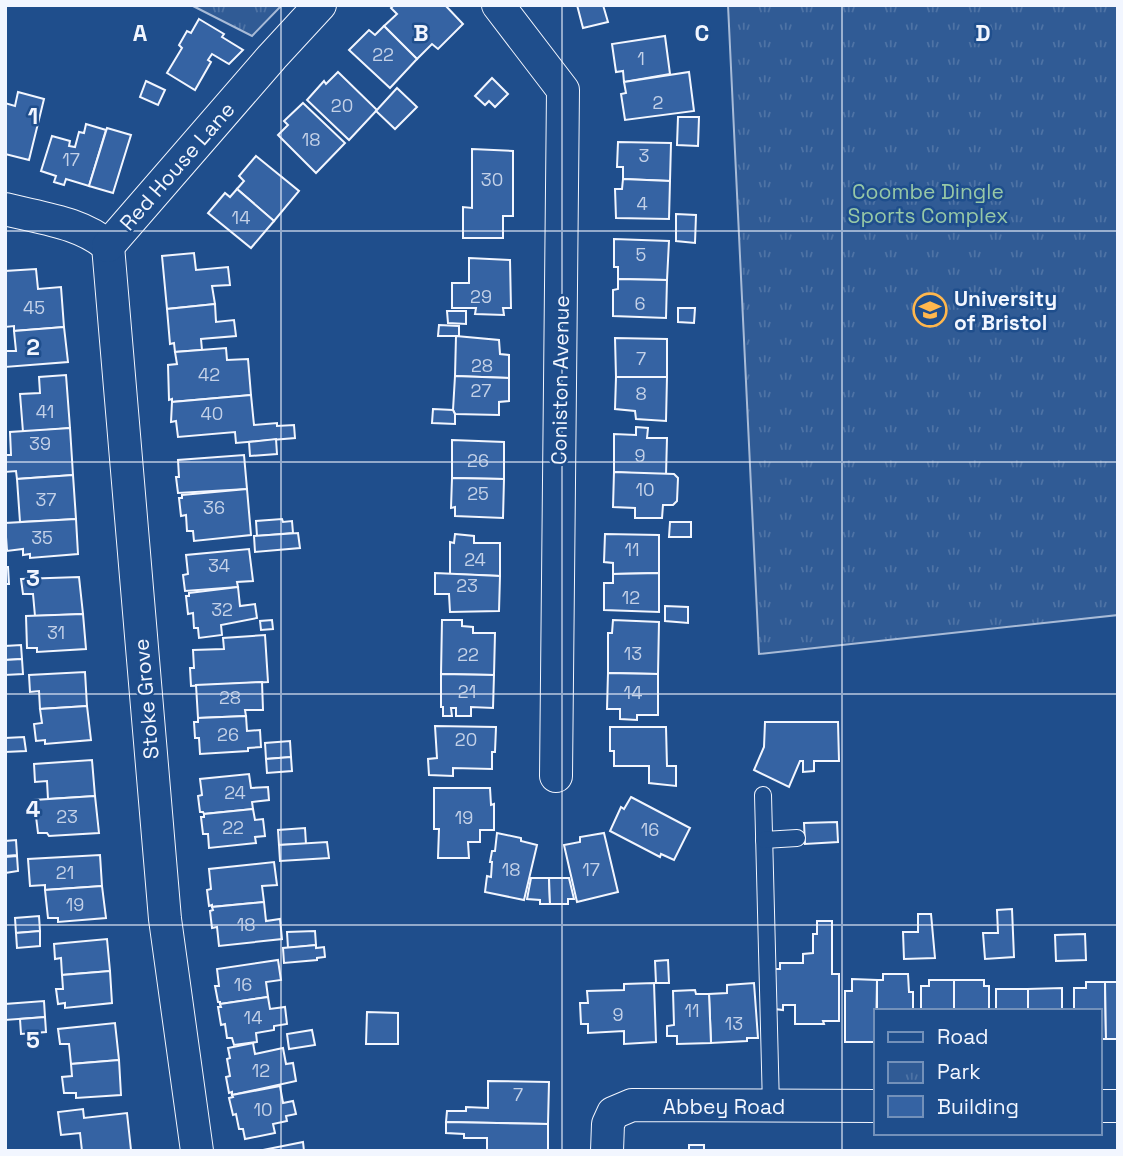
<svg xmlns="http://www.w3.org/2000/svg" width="1123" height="1156" font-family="'Space Grotesk',sans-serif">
<defs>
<pattern id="park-tufts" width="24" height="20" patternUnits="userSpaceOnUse" patternTransform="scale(1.75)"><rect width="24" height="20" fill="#305b95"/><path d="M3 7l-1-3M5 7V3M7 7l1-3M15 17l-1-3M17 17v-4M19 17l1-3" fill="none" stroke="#4e73a5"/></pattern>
</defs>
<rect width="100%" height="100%" fill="#1f4e8c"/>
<g fill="url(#park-tufts)" stroke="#a8bbd7" stroke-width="2">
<polygon points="191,5 282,5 252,36"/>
<polygon points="728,5 1118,5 1118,615 759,654"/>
</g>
<g fill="#3563a3" stroke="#f2f6ff" stroke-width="2">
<polygon points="394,5 445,5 463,24 438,49 432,44 417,59 384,26 397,14 391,8"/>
<polygon points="577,5 603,5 608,22 583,28"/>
<polygon points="199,19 224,34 222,37 243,50 229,64 212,54 208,60 211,62 195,90 167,73 182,48 179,45 187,31 191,33"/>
<polygon points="384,26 417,59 390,88 349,50 369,30 375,35"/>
<polygon points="665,36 670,74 624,82 623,71 616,72 612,44"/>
<polygon points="338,72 377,110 349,140 307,100 324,81 326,84"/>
<polygon points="689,72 694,111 625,120 621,94 626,93 624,82"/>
<polygon points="492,78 508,94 495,107 489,101 485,105 475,96"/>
<polygon points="146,81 165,90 158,105 140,97"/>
<polygon points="397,88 417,107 395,129 376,111"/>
<polygon points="18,92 44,99 29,160 5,154 5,103 15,106"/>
<polygon points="303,103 345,143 316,173 278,135 288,125 284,121"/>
<polygon points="678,117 699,117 698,146 677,145"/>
<polygon points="86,124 106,130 89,186 66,179 64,185 54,182 56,176 41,171 52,136 70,141 69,146 75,147 79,132 84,133"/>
<polygon points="107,128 131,135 113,193 89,186"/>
<polygon points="618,142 671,143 670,181 623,179 623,167 617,167"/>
<polygon points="472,149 513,151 513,216 503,216 503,238 463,238 463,207 472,208"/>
<polygon points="256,156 299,191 274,221 237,189 244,181 239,176"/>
<polygon points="623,179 670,181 669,219 616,218 615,189 622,189"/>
<polygon points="237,189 274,221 251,248 208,213 225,193 230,197"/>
<polygon points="676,214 696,215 695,243 676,241"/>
<polygon points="614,239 669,241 667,280 618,279 618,267 614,267"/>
<polygon points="194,253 196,270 228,267 230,285 212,286 215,304 167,309 162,256"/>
<polygon points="469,258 510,260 511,308 503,308 504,315 475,314 476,308 452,308 452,283 469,283"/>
<polygon points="36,269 38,289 61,287 64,327 14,331 14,326 5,327 5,271"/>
<polygon points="618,279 667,280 666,318 613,316 613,290 618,289"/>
<polygon points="215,304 216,322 234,320 236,336 201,339 202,350 175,352 174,343 170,344 167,309"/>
<polygon points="678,308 695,308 694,323 678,322"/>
<polygon points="447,311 466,311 466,324 448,323"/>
<polygon points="439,325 459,326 459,336 438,336"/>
<polygon points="64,327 68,362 5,367 5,351 16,351 14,331"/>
<polygon points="456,336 499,340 500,354 509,355 509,378 455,376"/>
<polygon points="615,338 667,339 667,377 616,377"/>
<polygon points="226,348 227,360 248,359 251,395 172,402 172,399 169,400 168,365 177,364 175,352"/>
<polygon points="66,375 70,428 23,432 20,394 40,393 39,377"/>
<polygon points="455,376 509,378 509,401 499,402 499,415 455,414 453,410"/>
<polygon points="616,377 667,377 666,421 636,419 635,411 615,409"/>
<polygon points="251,395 254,425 277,423 277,426 294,425 295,438 236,443 235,432 178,437 176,421 171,422 172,402"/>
<polygon points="433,409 453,410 455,414 455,424 432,423"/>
<polygon points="636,427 648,428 647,438 667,438 666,475 614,472 614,434 636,435"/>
<polygon points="70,428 73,475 17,479 16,471 5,472 5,455 11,455 10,432"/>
<polygon points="276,439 277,454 250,456 249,442"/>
<polygon points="452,440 504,442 504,479 452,478"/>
<polygon points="244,455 247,489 178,493 176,477 179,477 178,460"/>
<polygon points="614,472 674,474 678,478 677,501 673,505 663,505 662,518 635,518 635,508 613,507"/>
<polygon points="73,475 76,519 20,522 17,479"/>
<polygon points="452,478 504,479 503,518 455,516 455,507 451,508"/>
<polygon points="247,489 251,535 194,541 193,531 187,531 186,515 181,516 179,498 182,498 182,495"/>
<polygon points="76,519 78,554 30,558 30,554 23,555 23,549 7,551 5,523"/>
<polygon points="282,519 283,522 292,521 293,533 257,536 256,521"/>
<polygon points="670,522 691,522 691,537 669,537"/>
<polygon points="298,533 300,548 255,552 254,536"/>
<polygon points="455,534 474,536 474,543 500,543 500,576 450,574 450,542 454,543"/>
<polygon points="605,534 659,535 659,573 613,574 613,563 604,562"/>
<polygon points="249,549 253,581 237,582 238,587 185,591 183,575 188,574 186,555"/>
<polygon points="5,567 8,567 9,584 5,584"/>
<polygon points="435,573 500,576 499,611 450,612 449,594 435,594"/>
<polygon points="659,573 659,612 604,610 604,583 613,583 613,574"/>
<polygon points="79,577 83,614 35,616 33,594 23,594 21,579"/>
<polygon points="238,587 240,606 255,604 257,618 221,625 222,635 199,638 198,628 194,628 193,613 188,614 186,596 189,596 189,593"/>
<polygon points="665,606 688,607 688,623 665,621"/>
<polygon points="83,614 86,649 37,652 37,648 27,648 26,616"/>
<polygon points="272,620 273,629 261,630 260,621"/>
<polygon points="442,620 462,620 462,626 473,627 473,633 495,633 494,675 441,674"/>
<polygon points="613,620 659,622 658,674 608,673 608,633 612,633"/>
<polygon points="265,635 268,682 191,686 190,668 194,668 193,650 224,649 223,638"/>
<polygon points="21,645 22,659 5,660 5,646"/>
<polygon points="22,659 23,674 5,675 5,660"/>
<polygon points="85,672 87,706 40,709 39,691 30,692 29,675"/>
<polygon points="608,673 658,674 658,715 637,715 637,720 620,719 620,709 607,709"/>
<polygon points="441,674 494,675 493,708 471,707 471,716 456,716 456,708 451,708 452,716 443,716 443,707 441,707"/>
<polygon points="262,682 263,710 245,710 246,716 198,718 196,685"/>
<polygon points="87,706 91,740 45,744 45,740 36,741 34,724 42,723 40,709"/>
<polygon points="246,716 247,731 260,730 261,747 248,748 248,751 200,754 199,738 195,738 194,722 198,722 198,718"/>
<polygon points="765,722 838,722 839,761 814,761 814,771 803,772 803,761 800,761 789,787 754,770 764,747"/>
<polygon points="435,726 496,727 495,752 492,752 492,769 453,768 453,776 429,775 428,759 437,758"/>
<polygon points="610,727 666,727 667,766 676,766 676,786 649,783 649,766 614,766 614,751 610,751"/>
<polygon points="24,737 26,751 5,752 5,738"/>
<polygon points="290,741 291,757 266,759 265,743"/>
<polygon points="291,757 292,771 267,773 266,759"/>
<polygon points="92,760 95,796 48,799 47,781 35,782 34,764"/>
<polygon points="249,774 251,788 268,787 269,800 252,802 253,809 204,814 203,812 200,812 198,796 202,795 200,779"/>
<polygon points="434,788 490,788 491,805 494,804 494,830 480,830 480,842 468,842 469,858 438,858 439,829 434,829"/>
<polygon points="95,796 99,833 49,836 47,833 38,833 34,800"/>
<polygon points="631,797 690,828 674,860 661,854 660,857 610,831 621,807 624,809"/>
<polygon points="253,809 255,820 263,819 265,836 255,837 256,843 209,848 208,834 203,834 201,817 204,817 204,814"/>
<polygon points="837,822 838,842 805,844 804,823"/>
<polygon points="305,828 306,844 279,845 278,830"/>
<polygon points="497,833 521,838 521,841 537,845 524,900 485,892 487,876 491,877 492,862 490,862 492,851 495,851"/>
<polygon points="604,833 618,892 577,902 564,845 580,842 580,837"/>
<polygon points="16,840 17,855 5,856 5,841"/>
<polygon points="327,842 329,858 280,861 279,845"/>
<polygon points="100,855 102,886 45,890 45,885 30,886 28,859"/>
<polygon points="17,856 18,871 5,873 5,857"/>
<polygon points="274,862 277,885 262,886 264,902 212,907 212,905 209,906 207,890 211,889 209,869"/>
<polygon points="531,878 549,878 550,904 540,904 540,900 527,899"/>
<polygon points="549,878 569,878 574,899 568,899 568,904 550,904"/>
<polygon points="102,886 106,918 58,922 58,918 48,918 45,890"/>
<polygon points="264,902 266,921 280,919 282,939 219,946 217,927 212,928 210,911 213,910 212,907"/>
<polygon points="1012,909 1014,957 985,959 983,933 998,933 997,910"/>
<polygon points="918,914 931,914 935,958 904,959 903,932 918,932"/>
<polygon points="39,916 40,931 16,933 15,918"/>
<polygon points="817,921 832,921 832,974 839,974 839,1021 823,1021 824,1024 795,1024 795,1005 783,1005 783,1010 775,1009 775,969 780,969 780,963 803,963 803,954 813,953 813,934 817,934"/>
<polygon points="40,931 40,946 17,948 16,933"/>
<polygon points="315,931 316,945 288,948 287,932"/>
<polygon points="1085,934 1086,960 1056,961 1055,935"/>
<polygon points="107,939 110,971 62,975 61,958 55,959 54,944"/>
<polygon points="316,945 316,948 324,947 325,957 317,958 317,960 284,963 283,948"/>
<polygon points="278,960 281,980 266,982 268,997 220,1004 220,1002 218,1002 215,986 219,986 217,969"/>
<polygon points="668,960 669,983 656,983 655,961"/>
<polygon points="110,971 112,1003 65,1008 65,1003 58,1004 56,989 63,989 62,975"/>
<polygon points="883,974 908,974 909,992 913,992 913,1011 877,1011 877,980 883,980"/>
<polygon points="852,979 877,980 876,1042 845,1042 845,991 852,991"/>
<polygon points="929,980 954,980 954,1011 921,1011 921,986 929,986"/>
<polygon points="954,980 984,980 984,986 989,986 989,1011 954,1011"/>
<polygon points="1086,982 1105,982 1106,1039 1100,1039 1100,1011 1074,1011 1074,988 1086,988"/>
<polygon points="1105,982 1118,982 1118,1039 1106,1039"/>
<polygon points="654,983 656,1042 624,1044 624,1031 588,1033 588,1024 581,1024 580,1003 588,1003 587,991 624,990 624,984"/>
<polygon points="754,983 758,1038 747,1038 747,1041 711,1043 709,994 727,993 727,985"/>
<polygon points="1062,988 1062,1011 1028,1011 1028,989"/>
<rect x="996" y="989" width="32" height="22"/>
<polygon points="695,990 696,994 709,994 711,1043 677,1044 677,1036 667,1036 667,1026 674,1025 673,991"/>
<polygon points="268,997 270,1009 285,1007 287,1024 274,1026 274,1030 256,1033 257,1042 234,1045 232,1038 227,1038 225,1024 221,1025 218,1007 221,1007 220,1004"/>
<polygon points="44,1001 45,1017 5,1020 5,1004"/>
<polygon points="367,1012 398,1013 398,1044 366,1044"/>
<polygon points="45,1017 46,1032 21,1034 20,1019"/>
<polygon points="115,1023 119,1060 71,1064 69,1044 60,1044 58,1029"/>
<polygon points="312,1030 315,1045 289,1049 287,1034"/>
<polygon points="253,1043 255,1054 283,1048 286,1064 293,1063 296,1081 232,1095 232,1092 229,1093 226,1077 230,1076 227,1059 230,1058 228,1048"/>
<polygon points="119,1060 121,1095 76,1098 76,1093 64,1093 62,1077 72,1076 71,1064"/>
<polygon points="488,1081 549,1082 548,1124 446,1122 447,1111 466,1111 466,1107 488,1108"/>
<polygon points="280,1086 283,1103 293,1101 296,1114 286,1116 287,1121 273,1124 275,1133 245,1139 243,1129 239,1129 236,1114 233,1115 229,1098 233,1097 232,1095"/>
<polygon points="83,1109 84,1118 127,1113 131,1150 82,1151 80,1133 61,1135 58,1112"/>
<polygon points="446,1122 548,1124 548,1151 487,1151 487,1138 464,1138 464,1134 446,1133"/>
<polygon points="303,1142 304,1151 258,1151"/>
<rect x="689" y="1145" width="15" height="6"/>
</g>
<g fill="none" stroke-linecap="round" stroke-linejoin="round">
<defs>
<g id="lane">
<polyline points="763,795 771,1106"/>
<polyline points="764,840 797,838"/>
</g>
<g id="street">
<polyline points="498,5 563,90 556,776"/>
<path d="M5,209C39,218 81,222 108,246"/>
<polyline points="108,246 165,919 197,1151"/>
<polyline points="108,246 272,57 320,5"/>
<polyline points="1100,1106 1118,1106"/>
<polyline points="607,1151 608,1124 613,1113 632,1105 876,1106"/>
</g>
</defs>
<use href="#lane" stroke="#f2f6ff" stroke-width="18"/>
<use href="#street" stroke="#f2f6ff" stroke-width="34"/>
<use href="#lane" stroke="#1f4e8c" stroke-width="16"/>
<use href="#street" stroke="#1f4e8c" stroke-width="32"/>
</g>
<path fill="none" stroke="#f2f6ff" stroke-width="2" stroke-opacity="0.55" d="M281,5V1151M562,5V1151M842,5V1151M5,231H1118M5,462H1118M5,694H1118M5,925H1118"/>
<defs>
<symbol id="university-ring" viewBox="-11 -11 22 22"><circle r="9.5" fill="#1f4e8c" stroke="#ffb74d" stroke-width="1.5"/><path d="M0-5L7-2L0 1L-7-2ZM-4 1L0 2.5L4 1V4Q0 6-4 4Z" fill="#ffb74d"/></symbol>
</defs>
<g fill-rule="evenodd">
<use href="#university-ring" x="911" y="291" width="38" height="38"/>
</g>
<g text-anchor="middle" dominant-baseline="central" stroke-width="5" stroke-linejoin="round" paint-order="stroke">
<g font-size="18" fill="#c3d1e8">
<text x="383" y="54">22</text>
<text x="641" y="58">1</text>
<text x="658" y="102">2</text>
<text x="342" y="105">20</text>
<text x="311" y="139">18</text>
<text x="644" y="155">3</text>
<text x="71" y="159">17</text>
<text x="492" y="179">30</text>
<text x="642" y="203">4</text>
<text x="241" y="217">14</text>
<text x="641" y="254">5</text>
<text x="481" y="296">29</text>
<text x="640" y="303">6</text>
<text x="34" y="307">45</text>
<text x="641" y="358">7</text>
<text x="482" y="365">28</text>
<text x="209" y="374">42</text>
<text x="481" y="390">27</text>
<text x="641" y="393">8</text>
<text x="45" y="411">41</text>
<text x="212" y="413">40</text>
<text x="40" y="443">39</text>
<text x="640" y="455">9</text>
<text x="478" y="460">26</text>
<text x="645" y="489">10</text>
<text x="478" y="493">25</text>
<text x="46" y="499">37</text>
<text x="214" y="507">36</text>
<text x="42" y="537">35</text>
<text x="632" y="549">11</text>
<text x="475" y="559">24</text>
<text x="219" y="565">34</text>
<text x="467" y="585">23</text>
<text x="631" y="597">12</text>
<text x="222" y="609">32</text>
<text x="56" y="632">31</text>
<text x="633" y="653">13</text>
<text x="468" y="654">22</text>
<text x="467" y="691">21</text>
<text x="633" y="692">14</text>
<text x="230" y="697">28</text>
<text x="228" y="734">26</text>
<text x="466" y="739">20</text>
<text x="235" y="792">24</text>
<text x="67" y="816">23</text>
<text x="464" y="817">19</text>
<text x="233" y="827">22</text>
<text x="650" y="829">16</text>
<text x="511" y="869">18</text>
<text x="591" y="869">17</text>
<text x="65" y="872">21</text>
<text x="75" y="904">19</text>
<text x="246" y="924">18</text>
<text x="243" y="984">16</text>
<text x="692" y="1010">11</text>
<text x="618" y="1014">9</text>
<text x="253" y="1017">14</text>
<text x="734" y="1023">13</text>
<text x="261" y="1070">12</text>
<text x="518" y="1094">7</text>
<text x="263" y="1109">10</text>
</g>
<g font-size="21" fill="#f2f6ff" stroke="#1f4e8c">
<text transform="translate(177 166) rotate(-49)">Red House Lane</text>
<text transform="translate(560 380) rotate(-89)">Coniston Avenue</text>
<text transform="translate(146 699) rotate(-95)">Stoke Grove</text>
<text x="724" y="1106">Abbey Road</text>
</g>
<g font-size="21" fill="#97c8a6" stroke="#1f4e8c">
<text x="928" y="191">Coombe Dingle<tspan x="928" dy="24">Sports Complex</tspan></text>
</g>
<g font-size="21" font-weight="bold" fill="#f2f6ff" stroke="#1f4e8c" text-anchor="start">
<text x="954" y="298">University<tspan x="954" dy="24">of Bristol</tspan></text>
</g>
</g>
<g font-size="23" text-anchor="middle" font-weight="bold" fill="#f2f6ff" stroke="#1f4e8c" stroke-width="5" stroke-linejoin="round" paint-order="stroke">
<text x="140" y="41">A</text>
<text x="421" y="41">B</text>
<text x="702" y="41">C</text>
<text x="983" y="41">D</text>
<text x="33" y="124">1</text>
<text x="33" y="355">2</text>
<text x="33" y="586">3</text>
<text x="33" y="817">4</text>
<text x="33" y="1048">5</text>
</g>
<rect width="1123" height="1156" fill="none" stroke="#f2f6ff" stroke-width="14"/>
<rect x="874" y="1009" width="228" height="126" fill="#1f4e8c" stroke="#7391ba" stroke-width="2"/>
<rect x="888" y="1032" width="35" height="10" fill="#1f4e8c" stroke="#7391ba" stroke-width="2"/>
<text x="937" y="1044" font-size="21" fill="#f2f6ff">Road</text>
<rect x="888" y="1062" width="35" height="21" fill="url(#park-tufts)" stroke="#7391ba" stroke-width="2"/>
<text x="937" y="1079" font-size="21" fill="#f2f6ff">Park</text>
<rect x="888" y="1096" width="35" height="21" fill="#3563a3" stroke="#7391ba" stroke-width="2"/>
<text x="937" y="1114" font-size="21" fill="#f2f6ff">Building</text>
</svg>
